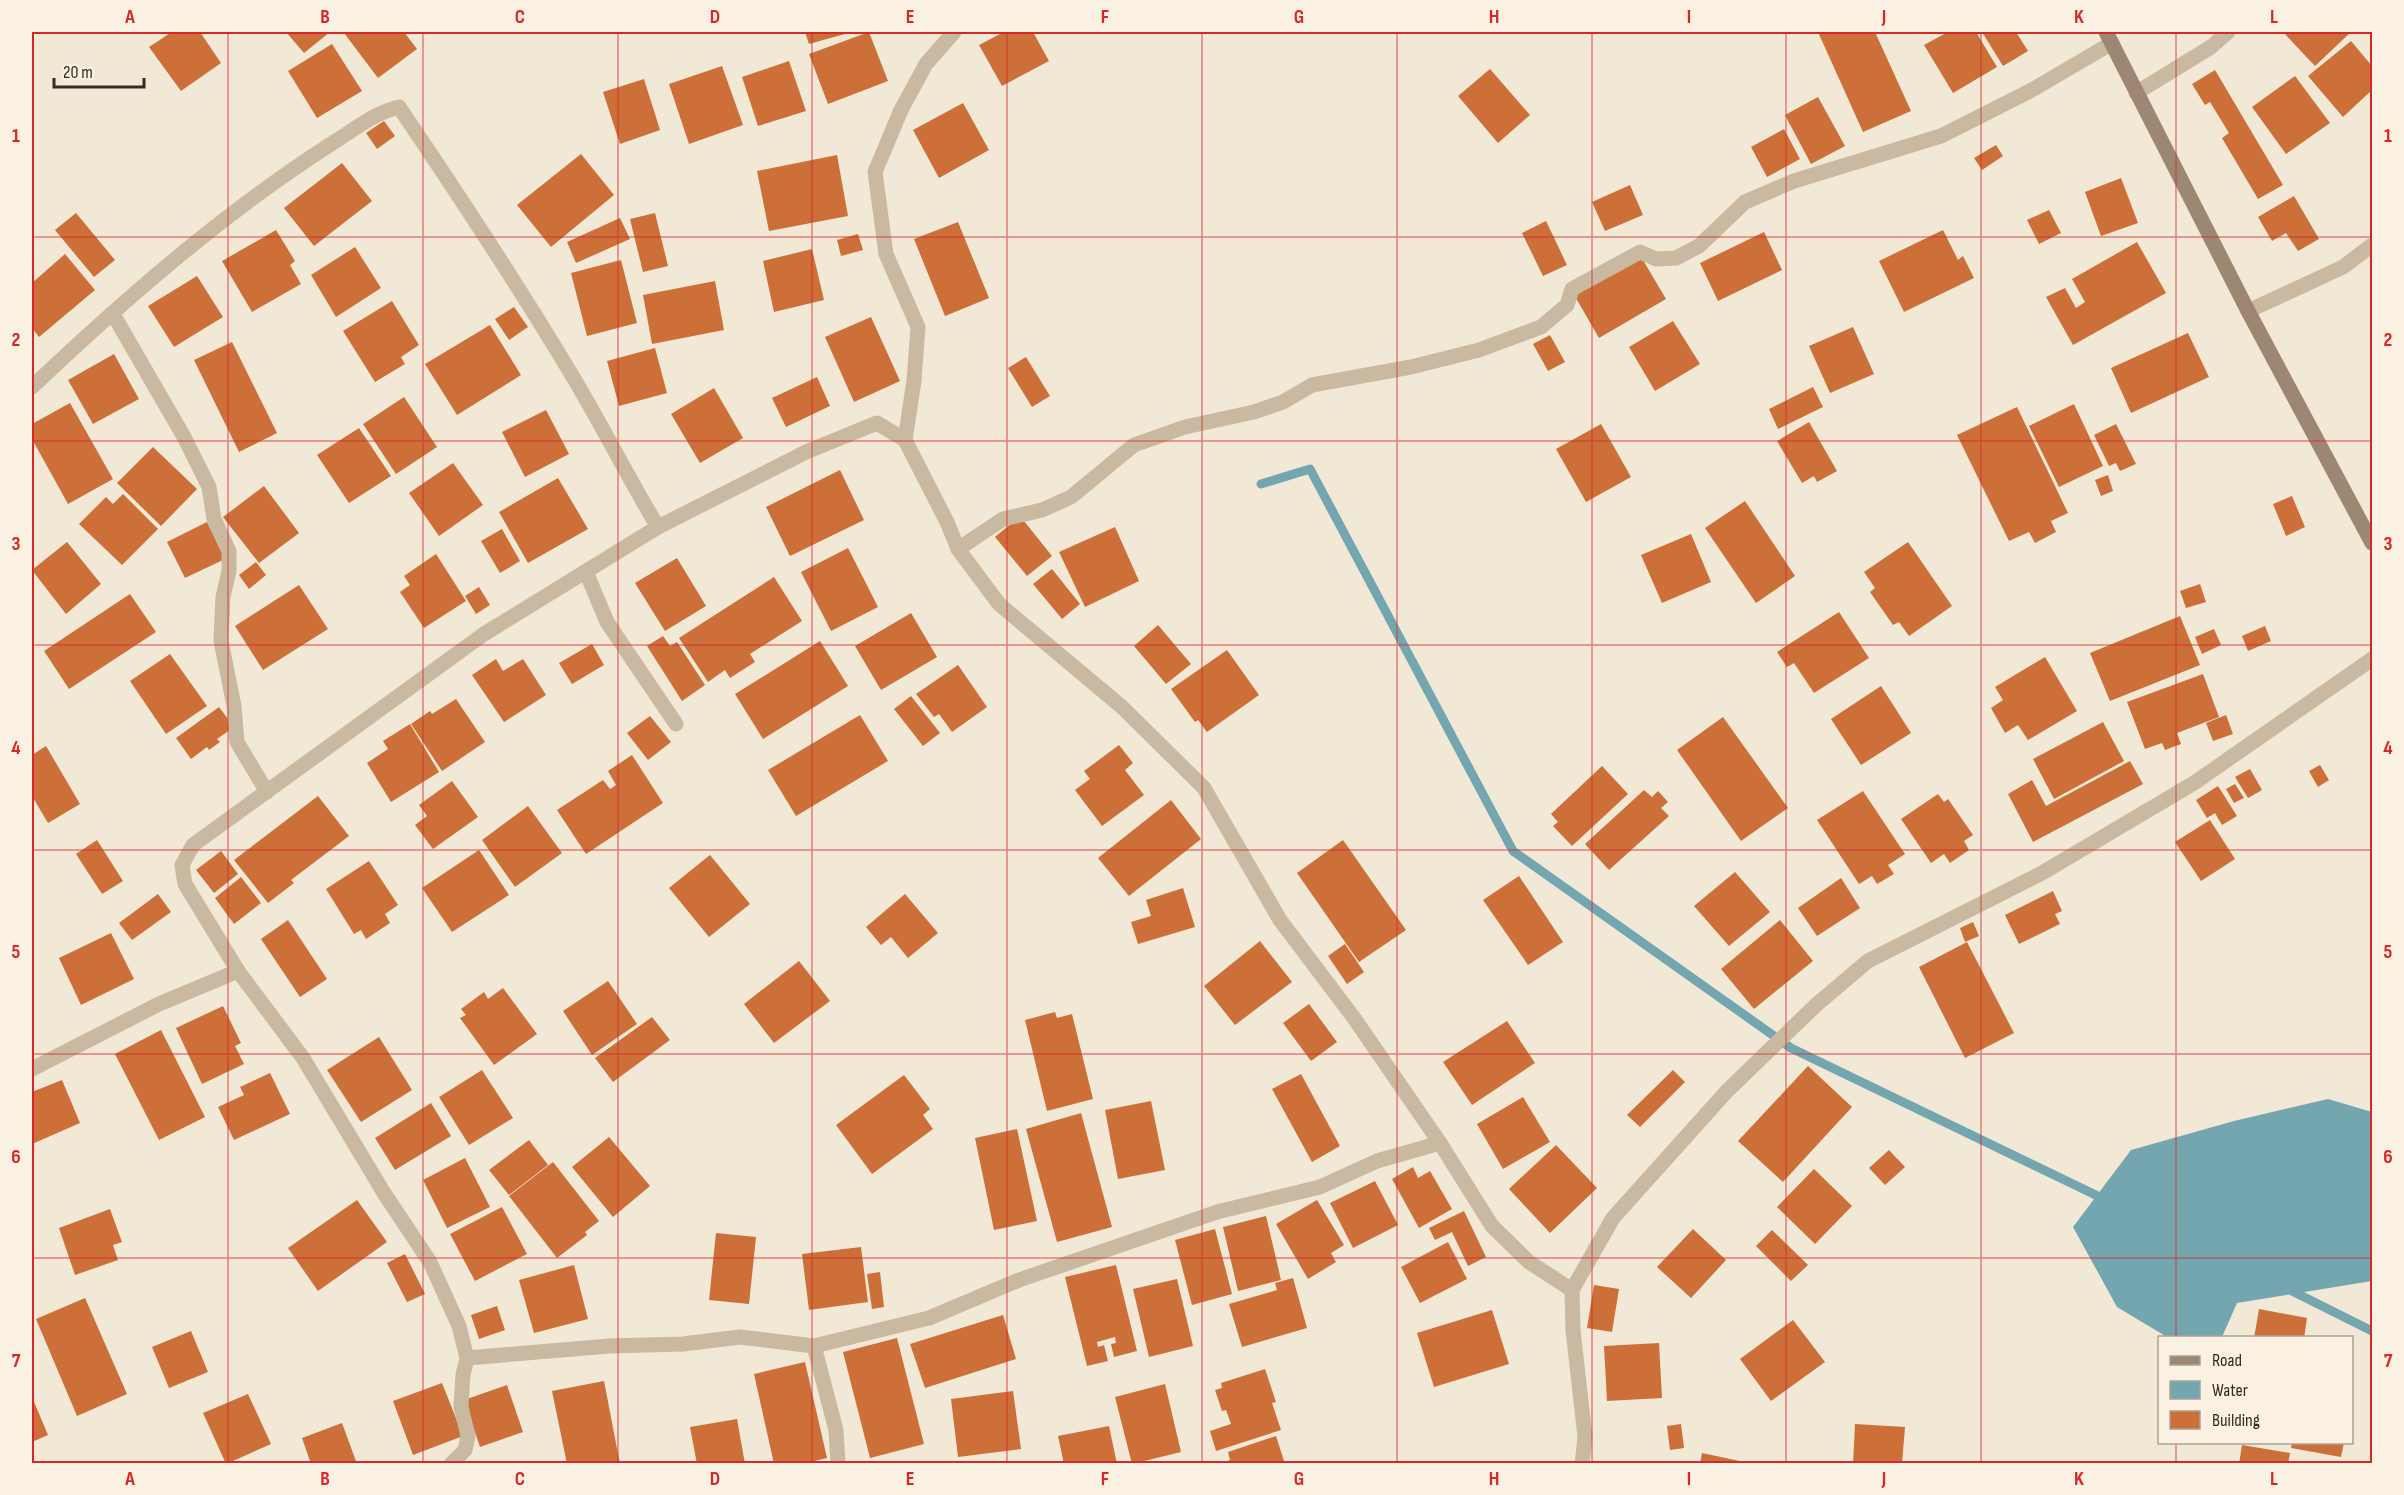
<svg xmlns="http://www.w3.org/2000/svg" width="2404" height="1495" font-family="'Sofia Sans Condensed',sans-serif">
<rect width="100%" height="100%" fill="#f2e8d6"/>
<polygon fill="#74a6b0" points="2328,1099 2372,1112 2372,1281 2237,1303 2222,1337 2167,1337 2117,1307 2073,1227 2131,1150 2234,1121"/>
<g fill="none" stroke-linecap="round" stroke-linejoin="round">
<g stroke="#74a6b0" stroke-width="9">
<polyline points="1261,484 1310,469 1513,851 1791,1048 2106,1200"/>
<polyline points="2286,1288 2372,1331"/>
</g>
</g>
<g fill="#cc6f39">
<polygon points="172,32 200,32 221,63 181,91 149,47"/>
<polygon points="286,32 330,32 304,53"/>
<polygon points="346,32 404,32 417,49 378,78 344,33"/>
<polygon points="805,32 852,32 809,44"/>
<polygon points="869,32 888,81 828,104 809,54"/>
<polygon points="1004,32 1033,32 1049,61 1002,86 979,45"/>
<polygon points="1818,32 1875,32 1911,111 1863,132"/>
<polygon points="1948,32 1976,32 1997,67 1953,93 1924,45"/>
<polygon points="1982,32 2016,32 2028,51 2003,66"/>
<polygon points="2283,32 2351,32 2315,66"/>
<polygon points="2351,41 2372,66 2372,90 2343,117 2308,76"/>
<polygon points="332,44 362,91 317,118 288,71"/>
<polygon points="789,61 806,111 758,126 742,77"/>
<polygon points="722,66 743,125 689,144 669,84"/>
<polygon points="1490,69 1530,115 1498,143 1458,96"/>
<polygon points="2215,70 2283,185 2258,199 2222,138 2229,133 2210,102 2205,105 2192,84"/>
<polygon points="2295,76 2330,123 2286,154 2252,107"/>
<polygon points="644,79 660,130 620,144 603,92"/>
<polygon points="1818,97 1845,146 1811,164 1785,115"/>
<polygon points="963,103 989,150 939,178 913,130"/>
<polygon points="384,121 395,136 377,149 366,133"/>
<polygon points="1784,129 1800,159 1767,177 1751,147"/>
<polygon points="1996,145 2003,156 1982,170 1974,158"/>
<polygon points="581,154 614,195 551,247 517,205"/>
<polygon points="837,155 848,216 769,231 757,171"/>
<polygon points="342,163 372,201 314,246 284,208"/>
<polygon points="2121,178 2138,223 2101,236 2085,192"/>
<polygon points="1630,185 1643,215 1605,231 1592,202"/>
<polygon points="2294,196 2319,239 2298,251 2286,233 2272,241 2258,217"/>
<polygon points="2049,210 2061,233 2039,244 2027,220"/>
<polygon points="76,213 115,260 94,277 55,230"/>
<polygon points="655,213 668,266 643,272 630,219"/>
<polygon points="620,218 630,239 576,263 567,242"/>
<polygon points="1546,221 1567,265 1543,276 1522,233"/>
<polygon points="958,222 989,298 945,316 914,239"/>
<polygon points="276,230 295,261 290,265 301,284 252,312 222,261"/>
<polygon points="1943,230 1958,260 1963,256 1974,278 1904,312 1879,261"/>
<polygon points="1764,232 1782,270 1718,301 1700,263"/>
<polygon points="858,234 863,250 841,256 837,240"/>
<polygon points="2137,242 2166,293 2073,345 2046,297 2065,288 2076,308 2085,302 2072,279"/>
<polygon points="355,247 381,288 336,317 311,275"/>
<polygon points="812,249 824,300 774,312 763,261"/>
<polygon points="65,254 95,290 39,337 32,328 32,283"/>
<polygon points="1640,255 1666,299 1599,338 1573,293"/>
<polygon points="621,260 637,323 587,336 571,273"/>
<polygon points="197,276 223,317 174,347 148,306"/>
<polygon points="715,281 724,330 652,344 643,295"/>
<polygon points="392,301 419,345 401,357 405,364 375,382 343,331"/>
<polygon points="514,307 528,327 509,340 495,319"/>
<polygon points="871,317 900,381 854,402 825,337"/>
<polygon points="1673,321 1700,364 1655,391 1629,347"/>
<polygon points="490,325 521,375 457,415 425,364"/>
<polygon points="1853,327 1874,374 1830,393 1809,346"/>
<polygon points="2188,333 2209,377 2131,413 2111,368"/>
<polygon points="1550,335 1565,362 1548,371 1533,344"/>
<polygon points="232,342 277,433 239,452 194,360"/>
<polygon points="655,348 667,393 619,406 607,361"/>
<polygon points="114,354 139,399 93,424 68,380"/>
<polygon points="1026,357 1050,396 1032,407 1008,368"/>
<polygon points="817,377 830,406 786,427 772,398"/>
<polygon points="1813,387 1823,407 1778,429 1769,409"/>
<polygon points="714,388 743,438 700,463 671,414"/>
<polygon points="404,397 437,447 396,474 363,424"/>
<polygon points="70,403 113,479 68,504 32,439 32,424"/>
<polygon points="2074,404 2103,466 2059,487 2029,426"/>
<polygon points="2017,407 2068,513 2051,521 2056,532 2035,543 2029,532 2009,541 1957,435"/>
<polygon points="546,410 569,454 525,477 502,432"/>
<polygon points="1809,422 1837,471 1817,482 1814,476 1802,483 1777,441"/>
<polygon points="1601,424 1631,477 1586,502 1556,449"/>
<polygon points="2116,424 2136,464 2120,471 2116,463 2109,466 2094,435"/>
<polygon points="359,428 391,476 349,503 317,455"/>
<polygon points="153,447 197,489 161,526 117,483"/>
<polygon points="453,463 483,505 439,536 409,493"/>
<polygon points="840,470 864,520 790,556 766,507"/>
<polygon points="2108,475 2113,491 2101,496 2095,480"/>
<polygon points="558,478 588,529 528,563 499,512"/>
<polygon points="264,486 299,533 259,563 223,517"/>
<polygon points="123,494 158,529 122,565 79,524 106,497 113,504"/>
<polygon points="2292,496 2305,527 2286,536 2273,504"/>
<polygon points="1745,501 1795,576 1756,603 1705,528"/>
<polygon points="1020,516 1052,556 1027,576 995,537"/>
<polygon points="207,522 225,559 185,578 167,542"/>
<polygon points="1115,527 1139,581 1085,607 1059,552"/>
<polygon points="502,529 520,561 500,573 481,541"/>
<polygon points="1691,534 1711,582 1662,603 1641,555"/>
<polygon points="67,542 101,584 66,614 32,570"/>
<polygon points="1908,542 1952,606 1909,636 1899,622 1893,625 1870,592 1875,588 1864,572"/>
<polygon points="848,548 878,607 831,631 801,572"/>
<polygon points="436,554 466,601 424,628 400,592 410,585 404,576"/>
<polygon points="677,558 706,606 665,631 635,583"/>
<polygon points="256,562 266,575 249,589 239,575"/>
<polygon points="1052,569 1080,604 1062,619 1033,584"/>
<polygon points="774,577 802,621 750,654 755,662 730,678 725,670 708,682 679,638"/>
<polygon points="2200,584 2206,602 2186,608 2180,591"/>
<polygon points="299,585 328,629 263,670 235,626"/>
<polygon points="479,587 490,605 476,614 465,596"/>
<polygon points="130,594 156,632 69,689 44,651"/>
<polygon points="1839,612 1869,658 1814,693 1794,663 1787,667 1777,652"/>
<polygon points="911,613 937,657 881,690 855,646"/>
<polygon points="2180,616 2200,665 2110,701 2090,653"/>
<polygon points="1158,625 1191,664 1166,684 1134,646"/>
<polygon points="2265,626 2271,641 2248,651 2242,636"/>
<polygon points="2214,629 2221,645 2202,654 2195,637"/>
<polygon points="663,636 670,646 677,642 705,685 682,701 647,646"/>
<polygon points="820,641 848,686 763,739 735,694"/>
<polygon points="592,644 604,665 572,684 559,663"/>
<polygon points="1227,650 1259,695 1207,732 1198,720 1195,722 1171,689"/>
<polygon points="170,654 207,706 166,734 130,681"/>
<polygon points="2045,657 2077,711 2028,740 2018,725 2005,733 1991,708 2003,700 1995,687"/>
<polygon points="496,659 503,671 523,659 546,695 504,722 472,675"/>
<polygon points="958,665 987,707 952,732 939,714 934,717 916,694"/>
<polygon points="2203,674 2219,717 2177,733 2181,744 2165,750 2162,743 2145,749 2127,702"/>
<polygon points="1881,686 1911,733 1861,765 1831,719"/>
<polygon points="911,696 940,733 923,746 894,709"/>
<polygon points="456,699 485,742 442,771 411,724 430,711 432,714"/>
<polygon points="219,707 234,727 217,739 220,742 209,750 207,747 191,759 176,738"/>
<polygon points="860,715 888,761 796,816 768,770"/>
<polygon points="2226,715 2233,734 2213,741 2206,723"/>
<polygon points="650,716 671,742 648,760 627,733"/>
<polygon points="1723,717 1788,808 1741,841 1677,750"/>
<polygon points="2103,722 2124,761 2054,799 2033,759"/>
<polygon points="410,724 439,772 391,802 367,763 388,749 383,741"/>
<polygon points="1119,745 1133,763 1125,770 1144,795 1102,826 1075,790 1090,779 1084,771"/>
<polygon points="46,746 80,804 48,823 32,796 32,755"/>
<polygon points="632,755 663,803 586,854 557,810 603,780 610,789 616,785 608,771"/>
<polygon points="2130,761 2143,784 2033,842 2008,794 2032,780 2046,806"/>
<polygon points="2320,765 2329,780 2318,787 2309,771"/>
<polygon points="1602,766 1628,794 1572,846 1553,826 1558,822 1551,814"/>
<polygon points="2250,769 2262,790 2248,798 2235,777"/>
<polygon points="452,781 478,817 433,849 415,825 427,816 419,805"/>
<polygon points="2235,784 2244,798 2234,803 2226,789"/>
<polygon points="2218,786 2237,816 2222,825 2215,813 2207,818 2196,800"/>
<polygon points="1644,790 1652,797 1658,791 1668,802 1661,808 1669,816 1609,870 1585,844"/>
<polygon points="1863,791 1905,854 1888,865 1894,874 1877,884 1872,876 1859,884 1817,820"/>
<polygon points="1938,794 1944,802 1948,799 1973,835 1964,841 1969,850 1950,863 1944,854 1931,863 1901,819"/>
<polygon points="318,796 349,836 291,880 294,883 268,903 234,860"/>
<polygon points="1171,800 1201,839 1129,896 1098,858"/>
<polygon points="528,806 562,853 515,887 482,840"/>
<polygon points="2210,820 2235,859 2201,881 2175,842"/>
<polygon points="97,840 123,881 102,894 76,854"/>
<polygon points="1343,840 1406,930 1359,962 1297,873"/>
<polygon points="479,850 509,895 452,932 422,888"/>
<polygon points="221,851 238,874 214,893 196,870"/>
<polygon points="710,855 750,904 709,937 669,888"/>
<polygon points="369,861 398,905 385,914 390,923 366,939 361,930 354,934 326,889"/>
<polygon points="1735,872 1770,912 1729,946 1694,906"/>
<polygon points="1519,876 1563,942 1528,965 1483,900"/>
<polygon points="241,877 261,903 234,924 215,898"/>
<polygon points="1841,878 1860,908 1817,936 1798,908"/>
<polygon points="1183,888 1195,927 1138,944 1131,922 1151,916 1146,900"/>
<polygon points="2053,891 2062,911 2055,914 2060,924 2019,944 2005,915"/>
<polygon points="158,894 171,912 132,940 119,923"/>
<polygon points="905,894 938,933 908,958 891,937 881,945 866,927"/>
<polygon points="288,920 327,979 300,997 261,939"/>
<polygon points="1780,920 1813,961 1754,1009 1721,969"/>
<polygon points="1973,922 1979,936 1965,942 1960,928"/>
<polygon points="111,933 134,979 81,1005 59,958"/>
<polygon points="1260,941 1292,982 1235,1025 1204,986"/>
<polygon points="1967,942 2014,1033 1965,1058 1919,967"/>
<polygon points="1345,944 1364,972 1347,984 1328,956"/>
<polygon points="799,961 830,1001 774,1043 744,1004"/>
<polygon points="608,981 637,1024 592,1055 563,1011"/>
<polygon points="503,988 537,1034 494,1065 460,1018 466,1015 461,1009 484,992 488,999"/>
<polygon points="1309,1004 1337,1042 1311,1061 1283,1023"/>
<polygon points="223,1006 241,1043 235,1046 244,1064 202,1084 176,1028"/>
<polygon points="1055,1012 1057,1018 1072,1014 1093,1099 1047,1111 1025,1020"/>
<polygon points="652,1017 670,1040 613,1082 595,1058"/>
<polygon points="1507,1021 1535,1063 1472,1105 1443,1062"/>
<polygon points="161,1030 205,1117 159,1140 115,1054"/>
<polygon points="379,1037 412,1090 361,1122 327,1070"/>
<polygon points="1808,1066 1852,1107 1783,1182 1738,1141"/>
<polygon points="482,1070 513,1118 469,1145 439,1097"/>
<polygon points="1673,1070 1685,1082 1640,1127 1627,1115"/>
<polygon points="270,1073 290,1114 234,1140 218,1107 244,1095 240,1087"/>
<polygon points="1301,1074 1340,1146 1312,1162 1272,1089"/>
<polygon points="904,1075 930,1109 923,1115 933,1129 872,1174 836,1125"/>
<polygon points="62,1080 80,1123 32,1144 32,1092"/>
<polygon points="1523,1097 1550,1142 1503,1169 1477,1124"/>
<polygon points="1151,1101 1165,1170 1118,1179 1105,1110"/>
<polygon points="431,1103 451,1136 395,1170 375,1138"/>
<polygon points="1081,1113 1112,1227 1057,1242 1026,1129"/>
<polygon points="1017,1129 1037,1221 994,1230 975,1138"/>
<polygon points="609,1137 650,1186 613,1217 572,1167"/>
<polygon points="529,1140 548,1165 509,1195 489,1170"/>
<polygon points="1556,1145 1597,1188 1550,1233 1509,1189"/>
<polygon points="1889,1150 1905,1167 1885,1185 1869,1168"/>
<polygon points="465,1158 490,1207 447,1228 423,1180"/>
<polygon points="553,1162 599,1221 585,1232 587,1235 557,1258 509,1196"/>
<polygon points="1413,1167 1418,1178 1430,1171 1452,1209 1419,1228 1392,1179"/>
<polygon points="1814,1169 1852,1206 1815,1244 1777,1207"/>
<polygon points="1375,1181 1398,1225 1353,1248 1330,1203"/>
<polygon points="357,1200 387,1242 318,1291 288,1248"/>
<polygon points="1317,1200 1344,1245 1331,1253 1336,1262 1308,1279 1276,1224"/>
<polygon points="502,1207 527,1254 475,1281 450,1234"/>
<polygon points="110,1209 122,1242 113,1245 118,1260 75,1275 59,1228"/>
<polygon points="1464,1211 1486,1257 1468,1266 1452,1232 1435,1240 1429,1228"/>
<polygon points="1266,1216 1281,1280 1238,1291 1223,1227"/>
<polygon points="1215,1229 1232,1294 1192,1305 1175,1240"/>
<polygon points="1693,1229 1726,1260 1691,1298 1657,1267"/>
<polygon points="1772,1230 1808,1265 1791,1281 1756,1246"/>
<polygon points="716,1233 756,1237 749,1304 709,1300"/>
<polygon points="1448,1242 1467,1279 1420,1303 1401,1267"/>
<polygon points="861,1247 868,1302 809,1310 802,1254"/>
<polygon points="405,1254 425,1294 407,1302 387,1263"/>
<polygon points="574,1265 588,1319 534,1333 519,1280"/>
<polygon points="1116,1265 1137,1351 1114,1357 1111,1344 1116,1343 1115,1337 1097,1342 1098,1347 1104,1345 1108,1361 1087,1366 1065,1277"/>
<polygon points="880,1272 884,1307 872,1309 867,1274"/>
<polygon points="1293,1278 1307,1328 1242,1347 1229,1304 1277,1290 1275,1283"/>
<polygon points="1177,1279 1193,1346 1149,1357 1133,1289"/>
<polygon points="1594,1285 1619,1289 1612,1332 1587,1328"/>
<polygon points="85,1298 127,1394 77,1416 36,1319"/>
<polygon points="497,1306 505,1330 479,1339 471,1315"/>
<polygon points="2259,1309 2307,1318 2304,1338 2254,1338"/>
<polygon points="1492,1310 1509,1364 1434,1387 1417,1333"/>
<polygon points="1003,1315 1016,1359 925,1388 910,1344"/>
<polygon points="1793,1320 1825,1362 1771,1401 1740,1359"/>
<polygon points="191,1331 208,1372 169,1388 152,1347"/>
<polygon points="897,1338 924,1444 870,1458 843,1352"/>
<polygon points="1659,1343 1662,1398 1607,1401 1604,1346"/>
<polygon points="805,1362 827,1458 802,1464 774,1464 754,1374"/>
<polygon points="1265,1369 1276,1402 1272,1403 1281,1430 1216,1451 1210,1431 1231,1424 1226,1410 1222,1411 1215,1390 1222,1388 1221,1383"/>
<polygon points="604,1381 620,1464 567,1464 552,1391"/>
<polygon points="442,1383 463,1436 413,1455 393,1401"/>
<polygon points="1165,1384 1181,1452 1132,1464 1115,1397"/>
<polygon points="507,1385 523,1432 480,1447 464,1400"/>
<polygon points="1013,1391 1021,1449 958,1457 951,1399"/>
<polygon points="248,1394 271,1444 226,1464 203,1413"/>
<polygon points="32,1397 48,1435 32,1442"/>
<polygon points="737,1419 745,1464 697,1464 690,1427"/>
<polygon points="342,1423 357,1464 311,1464 302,1438"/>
<polygon points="1681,1424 1684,1448 1670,1450 1667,1426"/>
<polygon points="1855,1424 1905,1427 1902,1464 1853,1464"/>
<polygon points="1109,1426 1117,1464 1064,1464 1058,1436"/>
<polygon points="1276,1436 1285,1464 1220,1464 1230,1460 1228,1452"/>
<polygon points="2292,1443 2344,1443 2341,1457 2291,1448"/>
<polygon points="2242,1445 2290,1453 2288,1464 2239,1464"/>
<polygon points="1702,1453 1749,1463 1749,1464 1700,1464"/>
</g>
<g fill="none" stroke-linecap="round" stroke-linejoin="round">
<g stroke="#cab9a1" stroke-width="15">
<polyline points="2136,93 2211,47 2228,32"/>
<polyline points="2248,311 2343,267 2372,245"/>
<polyline points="113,314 184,437 209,487 214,519 229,551 229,571 223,597 221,641 234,706 237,742 267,792"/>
<path d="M32,387C124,300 221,215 328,146C351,132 373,113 399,107C458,194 516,282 570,372C601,423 627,476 658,527"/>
<polyline points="905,440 914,381 918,327 886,254 875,172 901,110 926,64 954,32"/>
<polyline points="958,549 1003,519 1042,510 1071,497 1134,445 1185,427 1254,412 1283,402 1312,385 1411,367 1479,350 1541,327 1567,305 1572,289 1640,252 1656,259 1676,258 1699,246 1745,202 1794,181 1941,136 2030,91 2112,43"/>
<polyline points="586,572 607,622 676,724"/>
<polyline points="32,1069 159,1004 238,971"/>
<polyline points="814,1346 836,1430 838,1464"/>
<polyline points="467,1358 609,1346 683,1344 740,1337 814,1346 929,1318 1019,1280 1217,1212 1320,1187 1377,1161 1440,1143"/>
<polyline points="451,1464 465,1450 468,1436 461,1407 463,1375 467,1358 459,1326 430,1262 384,1193 303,1058 238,971 185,884 182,865 193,845 484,634 658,527 806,452 877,423 905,440 947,522 958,549 999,604 1122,707 1204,788 1280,920 1354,1018 1440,1143 1492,1226 1529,1262 1572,1290"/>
<polyline points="1582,1464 1585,1437 1573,1330 1572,1290 1613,1218 1727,1091 1816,1005 1868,961 2042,873 2194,783 2372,659"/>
</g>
<polyline stroke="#9d8773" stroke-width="15" points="2106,32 2248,311 2372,543"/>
</g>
<path fill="none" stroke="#d62828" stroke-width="1.5" stroke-opacity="0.55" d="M228,32V1464M423,32V1464M618,32V1464M812,32V1464M1007,32V1464M1202,32V1464M1397,32V1464M1592,32V1464M1786,32V1464M1981,32V1464M2176,32V1338M32,237H2372M32,441H2372M32,645H2372M32,850H2372M32,1054H2372M32,1258H2372M2176,1442V1464"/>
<rect width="2404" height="1495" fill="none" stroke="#faf1e2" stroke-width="66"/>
<rect x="2158" y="1336" width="195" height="108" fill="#faf1e2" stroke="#aba296" stroke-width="1.5"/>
<rect x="2170" y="1356" width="30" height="9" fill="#9d8773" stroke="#aba296" stroke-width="1.5"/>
<text x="2212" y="1366" font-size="18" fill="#342b24">Road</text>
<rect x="2170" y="1381" width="30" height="18" fill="#74a6b0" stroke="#aba296" stroke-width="1.5"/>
<text x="2212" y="1396" font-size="18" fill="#342b24">Water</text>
<rect x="2170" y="1411" width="30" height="18" fill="#cc6f39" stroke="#aba296" stroke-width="1.5"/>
<text x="2212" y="1426" font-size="18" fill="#342b24">Building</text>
<path d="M54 78v9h90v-9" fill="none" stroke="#342b24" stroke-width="3"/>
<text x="63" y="78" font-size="18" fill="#342b24" stroke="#faf1e2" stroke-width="4.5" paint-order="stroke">20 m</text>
<rect x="33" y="33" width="2338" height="1429" fill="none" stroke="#d62828" stroke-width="2"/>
<g font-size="20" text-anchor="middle" font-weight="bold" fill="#d62828">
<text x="130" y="23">A</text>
<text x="325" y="23">B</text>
<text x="520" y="23">C</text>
<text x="715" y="23">D</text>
<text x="910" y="23">E</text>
<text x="1105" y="23">F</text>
<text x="1299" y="23">G</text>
<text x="1494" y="23">H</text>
<text x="1689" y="23">I</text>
<text x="1884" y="23">J</text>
<text x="2079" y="23">K</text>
<text x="2274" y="23">L</text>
<text x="16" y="142">1</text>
<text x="2388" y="142">1</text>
<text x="16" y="346">2</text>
<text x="2388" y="346">2</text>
<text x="16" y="550">3</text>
<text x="2388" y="550">3</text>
<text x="16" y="754">4</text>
<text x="2388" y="754">4</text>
<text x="16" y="958">5</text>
<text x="2388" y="958">5</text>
<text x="16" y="1163">6</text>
<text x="2388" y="1163">6</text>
<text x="16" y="1367">7</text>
<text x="2388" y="1367">7</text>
<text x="130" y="1485">A</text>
<text x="325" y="1485">B</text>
<text x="520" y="1485">C</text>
<text x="715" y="1485">D</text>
<text x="910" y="1485">E</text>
<text x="1105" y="1485">F</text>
<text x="1299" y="1485">G</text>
<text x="1494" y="1485">H</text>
<text x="1689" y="1485">I</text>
<text x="1884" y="1485">J</text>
<text x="2079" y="1485">K</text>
<text x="2274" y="1485">L</text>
</g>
</svg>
